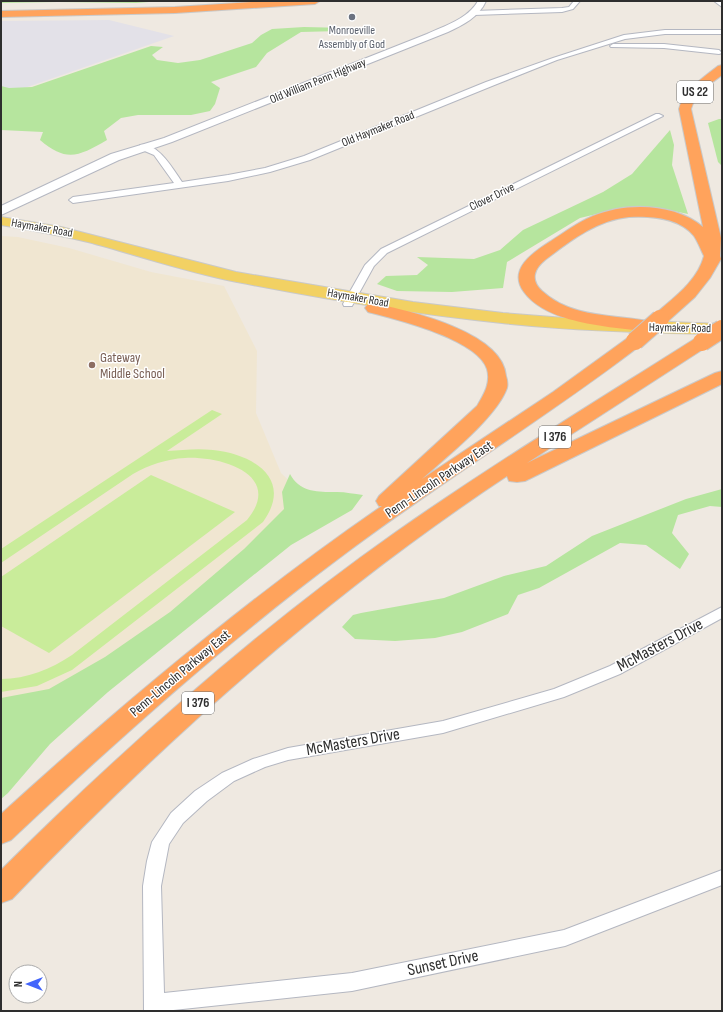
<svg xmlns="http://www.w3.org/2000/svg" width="723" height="1012" font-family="'Sofia Sans Condensed',sans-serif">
<rect width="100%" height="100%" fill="#efe9e1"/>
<polygon fill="#e3e1e8" points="109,20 174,36 13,92 1,89 1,21"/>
<polygon fill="#f0e6d1" points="1,236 18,237 69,248 151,272 224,286 257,351 256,413 281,473 311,502 131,647 71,686 1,704"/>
<g fill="#b6e59e">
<polygon points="1,1 162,1 136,3 58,2 1,3"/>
<path d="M304,27L347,28L340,31L301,32L267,53L256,67L211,82L220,88L215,104L210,111L191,115H138L121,118L104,131L107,140C79,156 67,163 40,140L43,132L1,130V86L9,88L32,87L151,46L163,47L152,55L157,60L178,63L200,60L252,43L261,35L272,29Z"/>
<polygon points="719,119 722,119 722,166 718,162 708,123"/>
<polygon points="670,130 674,145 672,165 688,214 664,209 622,208 580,218 507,262 503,288 452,292 397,291 377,284 386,276 417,275 428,265 417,257 474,259 500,250 523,230 603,192 632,174"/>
<path d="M290,474C300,493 319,492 337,492C346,492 354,494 363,495L352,510L291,545L108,692L50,744L8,793L1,799V698L49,689L105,657L170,612L244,549L284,509L282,492Z"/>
<polygon points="722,489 722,507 710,506 678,515 672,533 689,554 680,569 646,545 620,543 539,588 518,595 508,614 462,632 435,638 395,641 355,639 342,627 353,615 361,613 444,598 504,576 546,566 592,536 686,499"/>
</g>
<g fill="#c9ec9a">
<path d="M212,410L222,414L167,451C183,450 197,448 213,450C253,454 294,479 263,522L72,670L37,686L1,692V679C27,679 51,669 72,655L247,520C284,475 222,456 185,458C166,459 149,465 133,474L1,563V549Z"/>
<polygon points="151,475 235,512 49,653 1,626 1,577"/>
</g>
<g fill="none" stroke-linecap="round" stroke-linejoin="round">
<defs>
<g id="street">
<polygon points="574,1 580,1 573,9 562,12 474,15 471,13 474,11 562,8 569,7"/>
<polygon points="714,1 721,1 722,7"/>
<path d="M665,30H721L722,34H665L625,39L557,60L492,86L310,160L270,172L228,181L73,203L69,200L73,197L174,183L154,155L140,149V145C158,142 173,169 182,182L228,175L265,168L304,156L486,82L553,58L624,35Z"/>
<polygon points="613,44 664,44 719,50 722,53 719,54 664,48 611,47 610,46"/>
<polygon points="656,114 659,114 663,116 387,253 374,266 352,306 344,306 343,304 365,265 381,249"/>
<polygon points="722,607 722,618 620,674 564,697 443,733 288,760 265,767 234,781 207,801 183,823 169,844 161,886 164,993 352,973 564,930 722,870 722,885 565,946 352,991 164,1011 144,1011 143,886 147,861 152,842 171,813 195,791 222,773 253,759 288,748 443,721 554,689 610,666"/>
</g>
<path id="secondary" d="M478,1H486C479,17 463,25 448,32L172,142L119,160L1,215V206L111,154L164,138L427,34C444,26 468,19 478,1Z"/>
<path id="primary" d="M1,217L61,227L236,272L413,302L503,313L565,318L722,324V334C649,333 575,331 502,323C413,314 324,299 237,282C186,272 137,255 88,242C59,235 30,230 1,225Z"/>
<g id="highway">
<polygon points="266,1 320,1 315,4 175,13 1,17 1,11 175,7"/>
<path d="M722,65V75C710,84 695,94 691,109L721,238L720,256L721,259L710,278L695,297L666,323L658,324L660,327L657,331L651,332C614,327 548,325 524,292C507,269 534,252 551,241C565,232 578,222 593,216C626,202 675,203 703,227L679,109C684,90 703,78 718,66ZM629,217C650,216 679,217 694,236C698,242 701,250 704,256C697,282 673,298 654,315L651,319L653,322C616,314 572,319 542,291C530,280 534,269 545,260C570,241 597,220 629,217Z"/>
<path d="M374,303C409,311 503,332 506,376C507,379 508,384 507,388C497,417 446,457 422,479L553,392L629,337L635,336L641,337L644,341L641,345C543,420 437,484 338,559C223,645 116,741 11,840L1,844V814C122,704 247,599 382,506H379L376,501L379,496L477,406C484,394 491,383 487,369C478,339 395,319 368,312L365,308L368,304Z"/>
<path d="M702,337L708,338L711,342L708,346L527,463L715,373L722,371V384L525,481L517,482L509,481L507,476C324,597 163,742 12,899L1,903V870C124,748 254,632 396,532C493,464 595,402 696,338Z"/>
</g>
</defs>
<use href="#street" stroke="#b4b7c1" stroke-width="2"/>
<use href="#secondary" stroke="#b4b7c1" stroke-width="2"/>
<use href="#primary" stroke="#c9c9c9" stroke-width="2"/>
<use href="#highway" stroke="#c9c9c9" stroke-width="2"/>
<use href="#street" fill="#fff" fill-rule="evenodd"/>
<use href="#secondary" fill="#fff" fill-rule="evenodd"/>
<use href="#primary" fill="#f2d163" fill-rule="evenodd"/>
<use href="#highway" fill="#ffa35c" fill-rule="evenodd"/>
<defs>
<g id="highway-bridge">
<polyline points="635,341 660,319"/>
<polyline points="702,342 722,329"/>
</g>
</defs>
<use href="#highway-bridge" stroke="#c9c9c9" stroke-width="20" stroke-linecap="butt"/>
<use href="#highway-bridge" stroke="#ffa35c" stroke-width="18"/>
</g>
<circle fill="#6b7280" stroke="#fff" stroke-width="1.5" cx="352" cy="17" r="4"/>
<circle fill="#8d6e63" stroke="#fff" stroke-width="1.5" cx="92" cy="365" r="4"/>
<g text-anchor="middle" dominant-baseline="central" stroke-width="3" stroke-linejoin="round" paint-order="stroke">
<g font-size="12" fill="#5b616d" stroke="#fff">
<text x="352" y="30">Monroeville<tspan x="352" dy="14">Assembly of God</tspan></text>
</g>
<g font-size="12" fill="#2e2e2e" stroke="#fff">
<text transform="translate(318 81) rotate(-22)">Old William Penn Highway</text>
<text transform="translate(378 129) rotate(-22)">Old Haymaker Road</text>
<text transform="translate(492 197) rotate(-26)">Clover Drive</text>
<text transform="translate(42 228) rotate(10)">Haymaker Road</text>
<text transform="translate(358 298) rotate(10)">Haymaker Road</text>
<text transform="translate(680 328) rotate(1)">Haymaker Road</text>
</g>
<g fill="#fff" stroke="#6d6d6d" stroke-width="1">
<rect x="677" y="81" width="36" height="22" rx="3"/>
<rect x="539" y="426" width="32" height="22" rx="3"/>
<rect x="182" y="692" width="32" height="22" rx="3"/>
</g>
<g font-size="13" font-weight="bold" fill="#2e2e2e">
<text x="695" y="92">US 22</text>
<text x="555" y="437">I 376</text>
<text x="198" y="703">I 376</text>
</g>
<g font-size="14" fill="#785e54" stroke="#fff" text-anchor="start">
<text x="100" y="357">Gateway<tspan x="100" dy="16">Middle School</tspan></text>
</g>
<g font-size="14" fill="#2e2e2e" stroke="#fff">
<text transform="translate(439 479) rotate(-34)">Penn-Lincoln Parkway East</text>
<text transform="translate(180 673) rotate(-40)">Penn-Lincoln Parkway East</text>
</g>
<g font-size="17" fill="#2e2e2e" stroke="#fff">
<text transform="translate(660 645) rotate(-28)">McMasters Drive</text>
<text transform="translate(353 742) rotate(-10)">McMasters Drive</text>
<text transform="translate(443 963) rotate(-12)">Sunset Drive</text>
</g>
</g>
<rect width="723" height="1012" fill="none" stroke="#2e2e2e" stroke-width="4"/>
<g transform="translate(28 984) rotate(270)"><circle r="19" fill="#ffffff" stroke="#ababab"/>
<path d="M0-3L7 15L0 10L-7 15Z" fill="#4264fb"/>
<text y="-6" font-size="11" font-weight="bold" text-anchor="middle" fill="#2e2e2e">N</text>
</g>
</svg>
